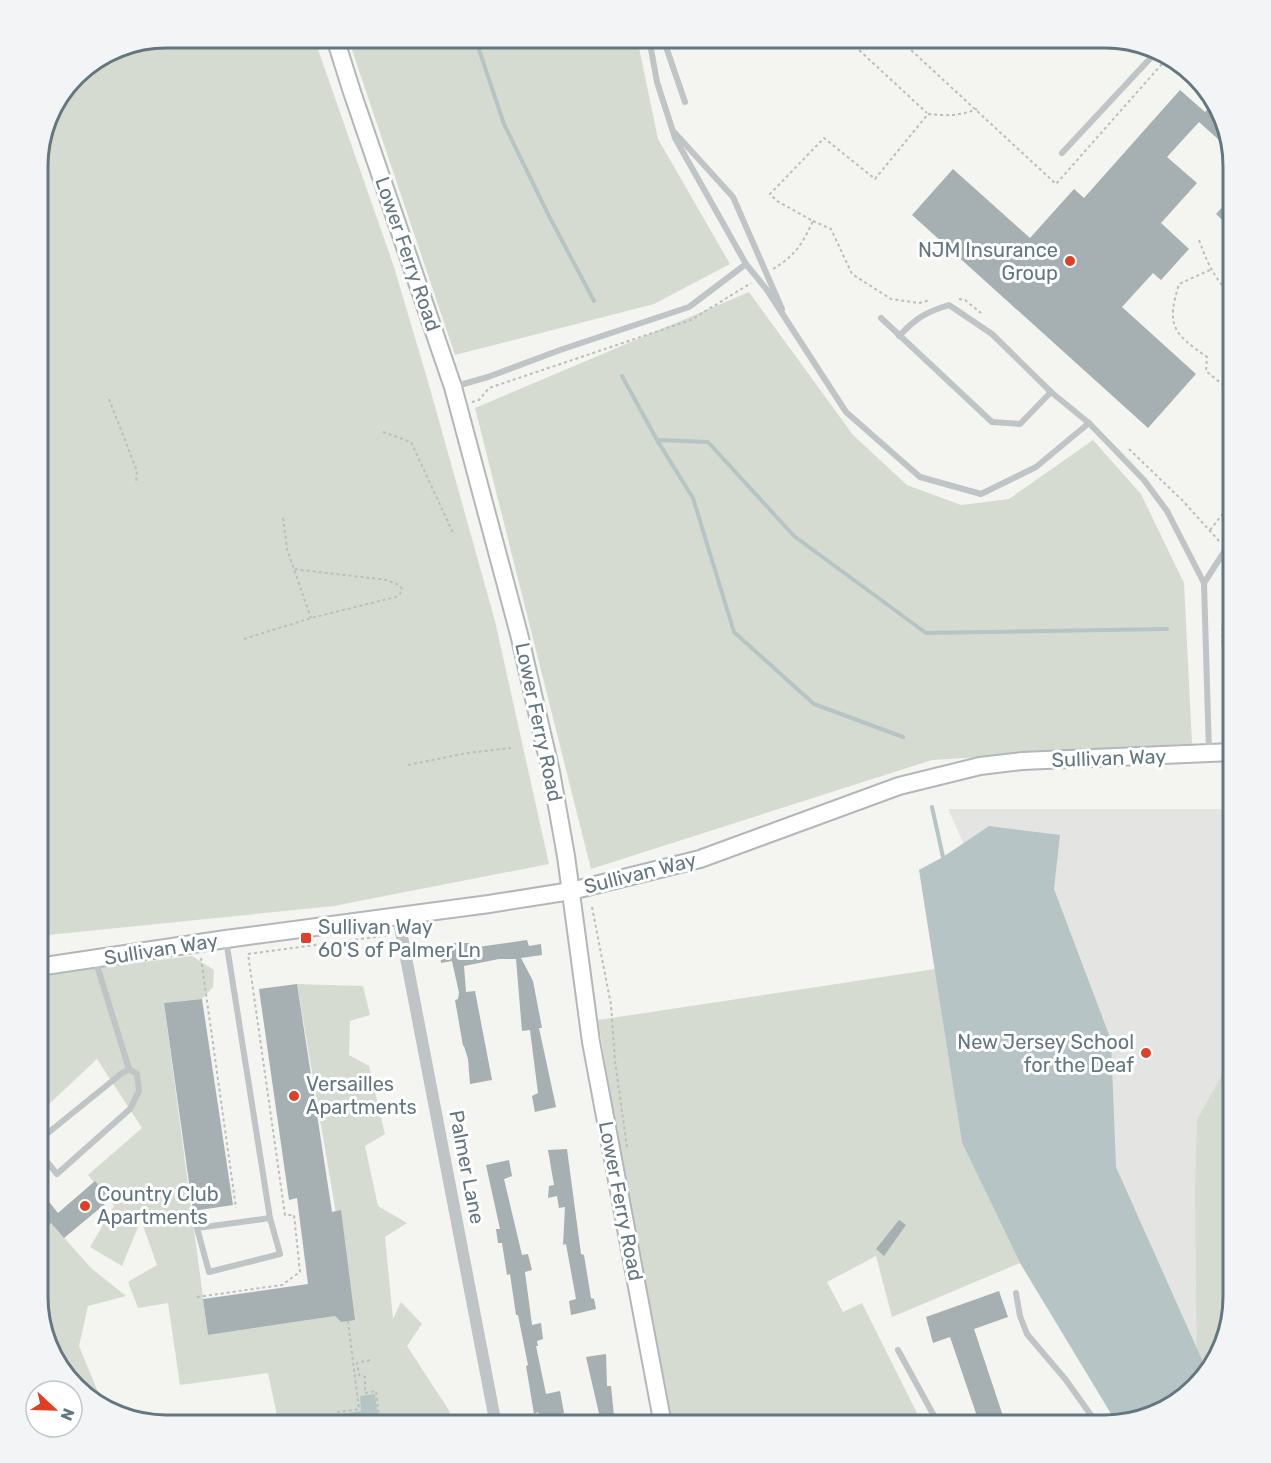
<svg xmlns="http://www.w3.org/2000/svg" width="1271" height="1463" font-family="Rubik,sans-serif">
<rect width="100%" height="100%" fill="#f4f4f0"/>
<polygon fill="#e4e5e3" points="948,809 1233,809 1233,1298 1220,1354 1202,1376"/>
<g fill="#d6dbd1">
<polygon points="166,38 314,38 394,267 429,385 495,621 549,864 334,906 38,936 38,157 51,109 81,69 117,47"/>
<polygon points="348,38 637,38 658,139 730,264 654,304 455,355"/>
<polygon points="749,292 853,435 907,485 961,505 1009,499 1093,440 1141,494 1184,583 1192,744 932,760 591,869 475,408"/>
<polygon points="192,956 214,970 213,987 202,999 164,1003 208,1335 335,1316 341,1322 354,1319 297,984 363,986 370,1015 350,1021 349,1055 369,1066 385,1134 365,1146 378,1206 407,1223 385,1237 393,1319 401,1302 422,1324 407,1346 450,1412 443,1425 279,1425 268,1373 180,1385 168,1303 138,1308 128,1282 157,1265 141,1220 122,1266 90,1247 114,1206 88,1175 142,1128 97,1059 47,1106 38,1099 38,975"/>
<polygon points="935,969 962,1143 1020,1263 892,1317 876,1256 827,1282 843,1312 862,1303 923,1425 666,1425 598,1020"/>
<polygon points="1233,1066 1233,1298 1220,1354 1197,1383 1195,1191 1197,1120 1225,1069"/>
<polygon points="51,1223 91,1268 126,1296 88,1306 79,1346 105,1409 64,1375 38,1298 38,1236"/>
</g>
<g fill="#b6c4c6">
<polygon points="989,826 1060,835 1054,889 1111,1040 1116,1167 1207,1371 1183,1399 1116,1422 1020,1263 962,1143 919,870 943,857"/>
<polygon points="375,1394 379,1425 343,1425 341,1414 361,1411 360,1396"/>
</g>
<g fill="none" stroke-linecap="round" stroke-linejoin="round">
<g stroke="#b6c4c6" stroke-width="4">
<polyline points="475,38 504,124 549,216 594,301"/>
<polyline points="622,376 657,440 693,498 734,632 814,704 903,737"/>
<polyline points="657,440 708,442 794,536 926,633 1167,629"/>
<polyline points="932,807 943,857"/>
</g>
</g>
<g fill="#a6afb2">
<polygon points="1180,90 1205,112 1213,103 1228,148 1199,122 1167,157 1197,183 1161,223 1189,249 1161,280 1153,273 1122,307 1196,374 1148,428 912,215 953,169 1030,238 1074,189 1084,198"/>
<polygon points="1233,195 1233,230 1216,214"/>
<polygon points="527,940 529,946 541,944 542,955 521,958 533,981 542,1028 539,1028 556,1107 535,1112 532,1096 538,1093 530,1030 522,1031 516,959 499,959 464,966 466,992 475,991 492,1080 470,1084 468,1059 464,1046 463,1046 455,1000 458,999 459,993 452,961 441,963 440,952 451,951 450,943 477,943 478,947"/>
<polygon points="297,984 332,1212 341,1210 355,1320 341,1322 335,1316 208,1335 203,1299 308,1284 297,1198 289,1200 259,989"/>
<polygon points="202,999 233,1205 193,1211 164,1003"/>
<polygon points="567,1149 581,1254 584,1255 591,1298 594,1299 596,1309 571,1315 569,1301 576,1299 566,1244 563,1245 565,1207 559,1208 557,1196 548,1198 549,1186 554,1185 548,1150"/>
<polygon points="509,1160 512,1176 504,1179 522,1255 528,1254 532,1270 525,1272 532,1325 541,1323 543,1339 537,1341 538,1346 536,1346 546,1394 560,1391 564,1413 541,1419 538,1412 534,1414 526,1366 528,1365 518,1315 516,1315 510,1274 507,1275 502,1243 498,1243 496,1229 500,1229 486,1165"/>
<polygon points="95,1181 111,1199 64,1238 51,1223 38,1235 38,1188 58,1213"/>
<polygon points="899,1220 906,1225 884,1256 876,1249"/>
<polygon points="999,1291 1008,1317 974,1329 1006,1425 980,1425 950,1337 933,1343 926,1317"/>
<polygon points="606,1354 607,1386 611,1386 614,1416 600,1418 586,1357"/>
</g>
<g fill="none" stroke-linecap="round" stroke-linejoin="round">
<defs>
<g id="secondary">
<polyline points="335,38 352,92 453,387 519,634 551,772 566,856 591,1042 663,1425"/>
<polyline points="38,967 226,939 489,904 571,891 700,859 899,786 980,766 1022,761 1233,752"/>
</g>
</defs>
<use href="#secondary" stroke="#b2b7ba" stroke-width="20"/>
<g stroke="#bbbdbf" stroke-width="2" stroke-dasharray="3 3" stroke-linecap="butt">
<polyline points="846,38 927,113"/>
<polyline points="898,38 1056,184 1169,56"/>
<polyline points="813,221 831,229 852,274 891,299 919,303 930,300"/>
<path d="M1199,240C1208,265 1214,278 1233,297"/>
<path d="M773,269C795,256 803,243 813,221L777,201L770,194L824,138L875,179L928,114C946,116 960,116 977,109"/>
<path d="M1210,270L1179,284C1166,326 1173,333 1207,357L1206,371L1233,393"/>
<polyline points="959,299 965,300 981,313"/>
<polyline points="109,399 137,471 136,484"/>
<polyline points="472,402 479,400 489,388 691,320 751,283"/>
<polyline points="383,432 411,442 453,533"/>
<polyline points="1129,449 1183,501 1219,541"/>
<polyline points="283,518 287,549 311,618"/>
<polyline points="1210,530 1233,501"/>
<path d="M1233,569C1227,589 1217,639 1226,659C1228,663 1231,667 1233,671"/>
<polyline points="244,639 311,618 396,597 400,594 402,589 399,585 387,580 294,569"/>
<polyline points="408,765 467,753 511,748"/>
<polyline points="592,907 611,1005 615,1061 627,1147"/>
<polyline points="201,958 236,1208"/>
<polyline points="197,1297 282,1285 300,1272 294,1215 285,1215 248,954 390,935"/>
<polyline points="370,1360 357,1363 359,1375 365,1377 365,1393 376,1391 380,1425"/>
<polyline points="340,1425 338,1412 359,1409 348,1321"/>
</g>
<g stroke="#bfc4c6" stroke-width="6">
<polyline points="663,38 685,102"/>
<polyline points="675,133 733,197 782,309"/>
<polyline points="1062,153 1158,50"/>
<polyline points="746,264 767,290 846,412 920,477 981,494 1036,467 1089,423"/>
<polyline points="881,318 992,422 1020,424 1051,392"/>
<path d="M899,336C916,318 926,312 949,305L992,334L1051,392L1089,423L1144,480L1167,511L1204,583"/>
<polyline points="453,387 488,377 560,350 689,307 746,264 675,138 657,82 649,38"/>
<polyline points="1209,753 1204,583 1233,538"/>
<polyline points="226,940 270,1218 280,1254 209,1272 197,1228 270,1218"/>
<polyline points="38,1141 122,1073 129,1069 95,959"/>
<polyline points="38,1151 57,1174 130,1109 139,1091 137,1074 129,1069"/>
<polyline points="1016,1293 1020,1316 1027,1334 1066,1380 1098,1425"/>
<polyline points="898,1350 939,1425"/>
</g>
<polyline stroke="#bfc4c6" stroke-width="12" points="398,916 496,1425"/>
<use href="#secondary" stroke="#fff" stroke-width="16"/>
</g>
<g fill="#de3f26" stroke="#fff" stroke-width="2">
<circle cx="1070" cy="261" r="6"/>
<rect x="300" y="932" width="12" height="12" rx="3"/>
<circle cx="1146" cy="1053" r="6"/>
<circle cx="294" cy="1096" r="6"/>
<circle cx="85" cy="1206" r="6"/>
</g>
<g text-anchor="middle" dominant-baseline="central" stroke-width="6" stroke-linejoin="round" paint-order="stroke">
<g font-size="20" fill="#647680" stroke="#fff" text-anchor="start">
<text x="1058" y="250" text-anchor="end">NJM Insurance<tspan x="1058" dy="23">Group</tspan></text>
<text x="318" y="927">Sullivan Way<tspan x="318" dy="23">60'S of Palmer Ln</tspan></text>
<text x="1134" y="1042" text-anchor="end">New Jersey School<tspan x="1134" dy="23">for the Deaf</tspan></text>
<text x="306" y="1084">Versailles<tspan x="306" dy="23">Apartments</tspan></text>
<text x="97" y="1194">Country Club<tspan x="97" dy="23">Apartments</tspan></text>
</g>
<g font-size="20" fill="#647680" stroke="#fff">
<text transform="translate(408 254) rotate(71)">Lower Ferry Road</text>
<text transform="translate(539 722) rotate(78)">Lower Ferry Road</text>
<text transform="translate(1109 758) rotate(-2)">Sullivan Way</text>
<text transform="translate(640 873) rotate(-14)">Sullivan Way</text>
<text transform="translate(161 949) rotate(-9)">Sullivan Way</text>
<text transform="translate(467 1167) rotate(79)">Palmer Lane</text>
<text transform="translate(621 1201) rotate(79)">Lower Ferry Road</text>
</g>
</g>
<path d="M0 0H1271V1463H0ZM166 48H1105A118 118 0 0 1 1223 166V1297A118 118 0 0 1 1105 1415H166A118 118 0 0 1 48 1297V166A118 118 0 0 1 166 48Z" fill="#f3f4f5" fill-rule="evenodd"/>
<path fill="none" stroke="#647680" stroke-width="3" d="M166 48H1105A118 118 0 0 1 1223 166V1297A118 118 0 0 1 1105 1415H166A118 118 0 0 1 48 1297V166A118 118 0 0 1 166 48Z"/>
<g transform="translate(54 1409) rotate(112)"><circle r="28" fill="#ffffff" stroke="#c1c8cc" stroke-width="1.5"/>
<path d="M0-4.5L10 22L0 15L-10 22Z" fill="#de3f26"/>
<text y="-9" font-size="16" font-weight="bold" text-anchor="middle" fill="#647680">N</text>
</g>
</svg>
